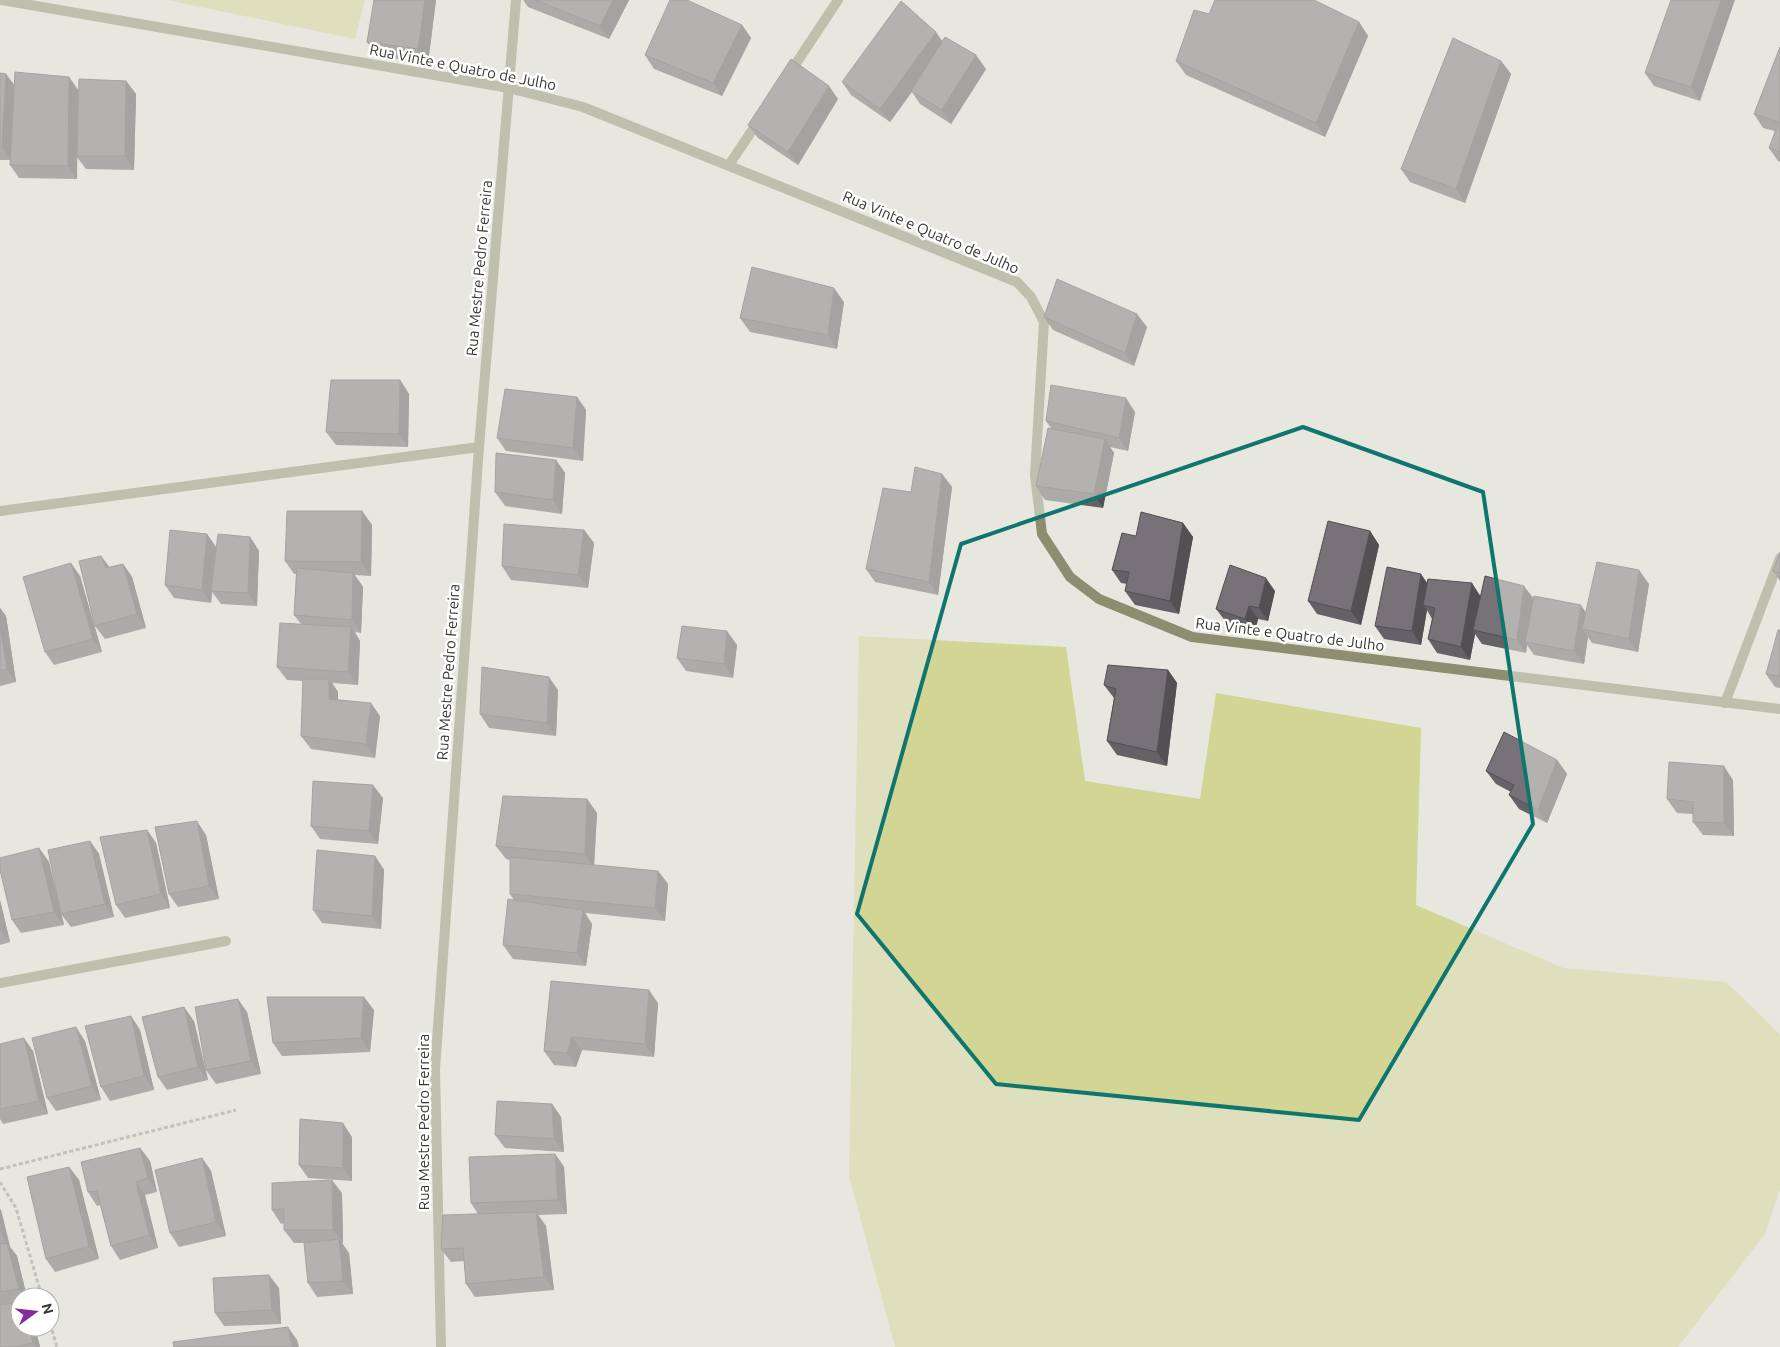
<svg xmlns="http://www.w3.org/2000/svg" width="1780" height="1347" font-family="Ubuntu,sans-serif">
<rect width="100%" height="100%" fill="#e7e7df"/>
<g fill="#d2d594">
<polygon points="167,0 365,0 355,39"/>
<polygon points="859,636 1066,647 1085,781 1200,799 1216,693 1421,728 1416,905 1563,968 1726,982 1780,1034 1780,1189 1765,1234 1678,1347 895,1347 849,1176"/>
</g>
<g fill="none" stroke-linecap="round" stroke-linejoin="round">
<g stroke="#94948e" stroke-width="3" stroke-dasharray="4 2.5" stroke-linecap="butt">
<polyline points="0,1169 236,1110"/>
<polyline points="0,1182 16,1208 42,1297"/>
<polyline points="50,1324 57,1347"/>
</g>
<g stroke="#8c8e6f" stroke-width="10">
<polyline points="2,0 509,88 583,107 1017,282 1031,297 1044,322 1035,475 1042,534 1070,577 1099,599 1192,637 1780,709"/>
<polyline points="789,74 838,0"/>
<polyline points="729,165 759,120"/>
<polyline points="0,511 479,447"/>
<polyline points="1725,703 1780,558"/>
<polyline points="0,983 226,941"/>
<polyline points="441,1347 435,1069 479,447 516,0"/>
</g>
</g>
<g fill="#656267">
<polygon points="374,0 436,0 428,63 377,56 367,42"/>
<polygon points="523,0 629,0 609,39 528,7"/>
<polygon points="1671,0 1700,101 1654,86 1645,73"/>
<polygon points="1209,14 1359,22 1368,36 1325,137 1186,75 1176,61"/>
<polygon points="742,25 751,38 722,96 654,69 645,55"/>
<polygon points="942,41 986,69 951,124 920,104 912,92 890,122 851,95 842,82"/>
<polygon points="1780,47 1780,162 1778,161 1769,148 1775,131 1763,128 1754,114"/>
<polygon points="1501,61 1511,74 1465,203 1410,182 1401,169"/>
<polygon points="0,73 14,85 69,77 78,90 78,122 126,81 136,94 134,170 86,169 77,157 77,179 19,178 10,165 10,160 0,160"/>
<polygon points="838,99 798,165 758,138 748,125"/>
<polygon points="844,302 837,349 750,332 740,318"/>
<polygon points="1044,317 1147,327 1134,366 1053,330"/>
<polygon points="400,380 409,394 408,447 336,445 326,432"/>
<polygon points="577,397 586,410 583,461 506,451 497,438"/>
<polygon points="1135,412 1128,451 1110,447 1114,453 1103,508 1045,500 1036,486 1051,428 1046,421"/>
<polygon points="556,460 565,473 562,514 505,506 495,492"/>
<polygon points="942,474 952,487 938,595 875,582 866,569 911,492"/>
<polygon points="362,511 372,525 371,576 355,575 363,587 361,633 355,632 360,641 358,685 332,683 338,692 338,700 380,716 375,758 311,749 301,736 303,681 287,680 277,667 301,624 294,615 296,574 294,574 285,561"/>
<polygon points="1183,523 1193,537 1179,614 1135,605 1125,591 1127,584 1121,583 1112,570 1136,536"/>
<polygon points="584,530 594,543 588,588 511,580 502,566"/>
<polygon points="1370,531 1379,545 1361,625 1317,614 1308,601"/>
<polygon points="207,534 216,547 250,537 259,551 257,606 221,604 212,592 211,603 174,598 165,585"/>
<polygon points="1780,552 1780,581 1773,571"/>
<polygon points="123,564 132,577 146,628 105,639 95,626"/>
<polygon points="80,576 102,652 54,665 45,652"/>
<polygon points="1427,583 1480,595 1533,599 1586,613 1649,584 1638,652 1592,643 1588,637 1584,664 1534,655 1527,645 1526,653 1482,644 1475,634 1470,660 1437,653 1428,639 1432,619 1427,610 1421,645 1384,639 1375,626"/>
<polygon points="1275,591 1268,621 1258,619 1255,632 1226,622 1216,609"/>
<polygon points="0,608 6,616 16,682 0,686"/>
<polygon points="1780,630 1780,688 1775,687 1766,674"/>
<polygon points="737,645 733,678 686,671 677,658"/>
<polygon points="1168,670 1177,683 1167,766 1117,755 1107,741 1114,698 1104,685"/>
<polygon points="558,690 556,736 489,728 480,714"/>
<polygon points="1557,760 1567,774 1547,823 1519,809 1509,795 1511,792 1496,784 1486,771"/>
<polygon points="1733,780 1734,836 1703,835 1693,822 1693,814 1677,813 1667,799"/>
<polygon points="383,798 378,844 320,839 311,826"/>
<polygon points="587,799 597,813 594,865 658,871 668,884 665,921 585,913 592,924 586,966 513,959 503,945 514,900 510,894 510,860 506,859 496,846"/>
<polygon points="147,830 156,843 170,908 125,918 116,905"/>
<polygon points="206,835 219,899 178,907 169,894"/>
<polygon points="90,841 99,854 114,917 71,927 61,914"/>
<polygon points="39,848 49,862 64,925 21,933 12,920"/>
<polygon points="375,856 384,870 381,929 322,923 313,910"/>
<polygon points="0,900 10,942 0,945"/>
<polygon points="551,981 658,1003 654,1057 582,1050 576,1067 554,1065 544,1051"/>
<polygon points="374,1010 370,1052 282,1056 273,1043"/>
<polygon points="247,1012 261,1074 216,1084 206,1070"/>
<polygon points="131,1016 140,1030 154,1090 110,1101 101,1087"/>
<polygon points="194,1021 208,1080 167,1090 158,1077"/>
<polygon points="85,1041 101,1100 56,1111 47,1098"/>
<polygon points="0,1044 33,1051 48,1114 3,1124 0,1119"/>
<polygon points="552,1104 561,1117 564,1152 505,1148 495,1135"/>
<polygon points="352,1137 352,1181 308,1178 299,1165"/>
<polygon points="140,1148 150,1161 157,1192 145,1195 158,1248 120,1260 111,1246 100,1205 97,1206 88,1192"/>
<polygon points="555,1154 564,1167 567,1214 538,1215 546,1226 554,1290 475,1297 466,1284 464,1261 451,1262 441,1249 478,1214 471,1203"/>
<polygon points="202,1158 211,1171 226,1236 179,1247 170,1233"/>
<polygon points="69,1167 79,1180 99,1259 55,1272 46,1259"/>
<polygon points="342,1193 343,1243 342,1243 349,1253 353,1294 317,1297 308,1283 305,1243 294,1243 284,1230 284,1223 281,1224 272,1210"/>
<polygon points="0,1209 1,1210 10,1247 17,1256 27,1297 20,1297 20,1327 35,1327 40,1347 0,1347"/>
<polygon points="279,1288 281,1324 224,1326 215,1313"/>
</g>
<g fill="#535054">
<polygon points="425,0 436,0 428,63 418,49"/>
<polygon points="613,0 629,0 609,39 600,26"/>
<polygon points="1721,0 1735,0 1700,101 1691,87"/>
<polygon points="1359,22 1368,36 1325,137 1316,123"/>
<polygon points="742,25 751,38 722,96 713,83"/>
<polygon points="936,32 945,45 890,122 880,109"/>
<polygon points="976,55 986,69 951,124 942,110"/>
<polygon points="1501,61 1511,74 1465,203 1456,189"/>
<polygon points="6,74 16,87 11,160 2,147"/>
<polygon points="69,77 78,90 77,179 68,166"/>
<polygon points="126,81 136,94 134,170 125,156"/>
<polygon points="829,86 838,99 798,165 788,152"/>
<polygon points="834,288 844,302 837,349 828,335"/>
<polygon points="1137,314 1147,327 1134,366 1125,353"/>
<polygon points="400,380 409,394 408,447 399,434"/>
<polygon points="577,397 586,410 583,461 573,448"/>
<polygon points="1126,398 1135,412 1128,451 1119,438"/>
<polygon points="1105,439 1114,453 1103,508 1094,494"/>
<polygon points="556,460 565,473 562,514 553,500"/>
<polygon points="942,474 952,487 938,595 929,582"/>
<polygon points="362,511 372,525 371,576 361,562"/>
<polygon points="1183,523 1193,537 1179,614 1170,601"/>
<polygon points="584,530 594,543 588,588 578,575"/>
<polygon points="1370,531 1379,545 1361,625 1351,611"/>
<polygon points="207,534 216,547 211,591 212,592 211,603 202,590"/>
<polygon points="250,537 259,551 257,606 248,593"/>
<polygon points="101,556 111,569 106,568"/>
<polygon points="71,563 80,576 102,652 93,639"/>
<polygon points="123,564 132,577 146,628 137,614"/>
<polygon points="1639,570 1649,584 1638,652 1629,639"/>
<polygon points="353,573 363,587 361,633 352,620"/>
<polygon points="1421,574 1430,587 1423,605 1427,610 1421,645 1412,631"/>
<polygon points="1266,578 1275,591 1268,621 1259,608"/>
<polygon points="1472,583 1481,597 1473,630 1475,634 1470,660 1461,647"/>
<polygon points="1524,586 1534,599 1525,642 1527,645 1526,653 1517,640"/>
<polygon points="1581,605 1590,619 1582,629 1588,637 1584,664 1574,651"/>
<polygon points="1249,606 1258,619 1255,632 1245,619"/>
<polygon points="0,608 6,616 16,682 7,669 0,626"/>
<polygon points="351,627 360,641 358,685 348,672"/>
<polygon points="727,631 737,645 733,678 724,664"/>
<polygon points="1168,670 1177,683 1167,766 1157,752"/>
<polygon points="549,677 558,690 556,736 547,723"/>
<polygon points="329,679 338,692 338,713 329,699"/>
<polygon points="371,703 380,716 375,758 366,744"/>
<polygon points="1557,760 1567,774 1547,823 1538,810"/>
<polygon points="1724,766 1733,780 1734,836 1724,823"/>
<polygon points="373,785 383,798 378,844 369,831"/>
<polygon points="587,799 597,813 594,868 585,854"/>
<polygon points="197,821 206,835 219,899 209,886"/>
<polygon points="147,830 156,843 170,908 161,894"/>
<polygon points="90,841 99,854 114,917 105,904"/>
<polygon points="39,848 49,862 64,925 54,912"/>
<polygon points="375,856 384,870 381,929 372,916"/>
<polygon points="658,871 668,884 665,921 655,908"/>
<polygon points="0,900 10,942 0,929"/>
<polygon points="583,910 592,924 586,966 577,953"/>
<polygon points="649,990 658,1003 654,1057 645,1044"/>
<polygon points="364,997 374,1010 370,1052 361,1038"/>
<polygon points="238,999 247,1012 261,1074 251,1061"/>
<polygon points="184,1007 194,1021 208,1080 198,1067"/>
<polygon points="131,1016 140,1030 154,1090 144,1076"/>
<polygon points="76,1027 85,1041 101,1100 92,1086"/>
<polygon points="572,1037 582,1050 576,1067 567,1053"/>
<polygon points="24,1038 33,1051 48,1114 39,1101"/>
<polygon points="552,1104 561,1117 564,1152 554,1139"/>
<polygon points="343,1123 352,1137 352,1181 343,1168"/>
<polygon points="140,1148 150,1161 157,1192 148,1178"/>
<polygon points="555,1154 564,1167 567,1214 558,1200"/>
<polygon points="202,1158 211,1171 226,1236 216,1222"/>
<polygon points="69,1167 79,1180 99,1259 89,1246"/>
<polygon points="332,1180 342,1193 343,1243 333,1230"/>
<polygon points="136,1182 145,1195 158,1248 149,1235"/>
<polygon points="0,1209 1,1210 10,1247 17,1256 27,1297 25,1297 19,1289 8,1246 2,1236 0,1230"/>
<polygon points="536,1212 546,1226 554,1290 544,1277"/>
<polygon points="339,1239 349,1253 353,1294 343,1281"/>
<polygon points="269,1275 279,1288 281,1324 272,1310"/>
<polygon points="29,1327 35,1327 40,1347 36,1347 33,1343"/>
<polygon points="288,1327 297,1340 299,1347 292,1347"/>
</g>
<g fill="#767278" stroke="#535054">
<polygon points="374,0 425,0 418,49 367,42"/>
<polygon points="535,0 613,0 600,26"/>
<polygon points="670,0 687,0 742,25 713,83 645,55"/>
<polygon points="1215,0 1314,0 1359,22 1316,123 1176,61 1194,10 1209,14"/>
<polygon points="1671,0 1721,0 1691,87 1645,73"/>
<polygon points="901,1 936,32 880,109 842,82"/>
<polygon points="945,37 976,55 942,110 911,91"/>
<polygon points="1453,38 1501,61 1456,189 1401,169"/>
<polygon points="1780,47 1780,152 1769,148 1779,122 1754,114"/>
<polygon points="791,59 829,86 788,152 748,125"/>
<polygon points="15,72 69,77 68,166 10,165"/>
<polygon points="0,73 6,74 2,147 0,147"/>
<polygon points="79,79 126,81 125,156 77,156"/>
<polygon points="752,267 834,288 828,335 740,318"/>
<polygon points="1057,279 1137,314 1125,353 1044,317"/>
<polygon points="331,380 400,380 399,434 326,432"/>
<polygon points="1051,385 1126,398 1119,438 1046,421"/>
<polygon points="505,389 577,397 573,448 497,438"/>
<polygon points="1048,428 1105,439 1094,494 1036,486"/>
<polygon points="496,453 556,460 553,500 495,492"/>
<polygon points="915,467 942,474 929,582 866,569 883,488 911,492"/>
<polygon points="287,511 362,511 361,562 285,561"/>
<polygon points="1141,512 1183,523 1170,601 1125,591 1129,572 1112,570 1122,533 1136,536"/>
<polygon points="1328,521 1370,531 1351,611 1308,601"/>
<polygon points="504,524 584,530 578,575 502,566"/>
<polygon points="170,530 207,534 202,590 165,585"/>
<polygon points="218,534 250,537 248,593 211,591"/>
<polygon points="1780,552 1780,573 1773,571"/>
<polygon points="101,556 106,568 123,564 137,614 95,626 79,561"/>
<polygon points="1597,562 1639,570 1629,639 1582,629"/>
<polygon points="71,563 93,639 45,652 23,577"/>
<polygon points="1230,565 1266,578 1259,608 1249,606 1245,619 1216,609"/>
<polygon points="1387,567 1421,574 1412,631 1375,626"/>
<polygon points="297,568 353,573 352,620 294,615"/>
<polygon points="1485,576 1524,586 1517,640 1473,630"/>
<polygon points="1428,579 1472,583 1461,647 1428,639 1435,608 1423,605"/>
<polygon points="1534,596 1581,605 1574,651 1525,642"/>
<polygon points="280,623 351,627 348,672 277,667"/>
<polygon points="0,626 7,669 0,671"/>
<polygon points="682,626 727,631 724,664 677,658"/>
<polygon points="1778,630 1780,630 1780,676 1766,674"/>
<polygon points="1108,665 1168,670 1157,752 1107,741 1116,689 1104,685"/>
<polygon points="482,667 549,677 547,723 480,714"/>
<polygon points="303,679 329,679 329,699 371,703 366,744 301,736"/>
<polygon points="1504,732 1557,760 1538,810 1509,795 1514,785 1486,771"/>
<polygon points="1669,762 1724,766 1724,823 1693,822 1693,802 1667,799"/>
<polygon points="313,781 373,785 369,831 311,826"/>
<polygon points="503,796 587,799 585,854 496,846"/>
<polygon points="197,821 209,886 169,894 155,827"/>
<polygon points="147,830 161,894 116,905 100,837"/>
<polygon points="90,841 105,904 61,914 48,850"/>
<polygon points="39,848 54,912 12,920 0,870 0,858"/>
<polygon points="317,850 375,856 372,916 313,910"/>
<polygon points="510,857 658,871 655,908 510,894"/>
<polygon points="508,899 583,910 577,953 503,945"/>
<polygon points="551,981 649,990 645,1044 572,1037 567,1053 544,1051"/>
<polygon points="267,997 364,997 361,1038 273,1043"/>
<polygon points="238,999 251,1061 206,1070 195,1007"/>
<polygon points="184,1007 198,1067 158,1077 142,1017"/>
<polygon points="131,1016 144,1076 101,1087 85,1026"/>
<polygon points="76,1027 92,1086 47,1098 32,1038"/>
<polygon points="24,1038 39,1101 0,1109 0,1044"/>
<polygon points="497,1101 552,1104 554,1139 495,1135"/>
<polygon points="300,1119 343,1123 343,1168 299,1165"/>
<polygon points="140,1148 148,1178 136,1182 149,1235 111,1246 97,1191 88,1192 81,1162"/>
<polygon points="555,1154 558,1200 471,1203 469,1157"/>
<polygon points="202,1158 216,1222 170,1233 155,1170"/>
<polygon points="69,1167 89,1246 46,1259 27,1177"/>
<polygon points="332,1180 333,1230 284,1230 284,1209 272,1210 272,1183"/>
<polygon points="536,1212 544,1277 466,1284 463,1248 441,1249 443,1215"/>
<polygon points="339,1239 343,1281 308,1283 304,1243"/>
<polygon points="7,1243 19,1289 0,1292 0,1244"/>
<polygon points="269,1275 272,1310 215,1313 213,1278"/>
<polygon points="20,1302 20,1327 29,1327 33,1343 15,1347 0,1347 0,1305"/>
<polygon points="288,1327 292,1347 174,1347 173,1342"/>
</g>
<path d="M0 0H1780V1347H0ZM1303,427L1483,492L1533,824L1359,1120L996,1084L857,914L961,544Z" fill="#e7e7df" fill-opacity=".55" fill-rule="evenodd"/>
<path fill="none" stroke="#0f766e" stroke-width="4" stroke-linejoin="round" d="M1303,427L1483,492L1533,824L1359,1120L996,1084L857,914L961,544Z"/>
<g text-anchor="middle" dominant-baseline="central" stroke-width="5" stroke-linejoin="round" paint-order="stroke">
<g font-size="15" fill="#373734" stroke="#fffffe">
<text transform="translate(463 67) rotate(11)">Rua Vinte e Quatro de Julho</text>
<text transform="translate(931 232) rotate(23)">Rua Vinte e Quatro de Julho</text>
<text transform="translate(479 268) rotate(-85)">Rua Mestre Pedro Ferreira</text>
<text transform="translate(1290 634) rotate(7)">Rua Vinte e Quatro de Julho</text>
<text transform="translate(448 672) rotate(-86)">Rua Mestre Pedro Ferreira</text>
<text transform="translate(423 1122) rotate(-90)">Rua Mestre Pedro Ferreira</text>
</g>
</g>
<g transform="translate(35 1312) rotate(75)"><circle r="24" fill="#fffffe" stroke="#afafad"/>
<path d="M0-4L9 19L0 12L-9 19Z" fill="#842d9a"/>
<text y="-8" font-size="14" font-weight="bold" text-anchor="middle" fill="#373734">N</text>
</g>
</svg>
